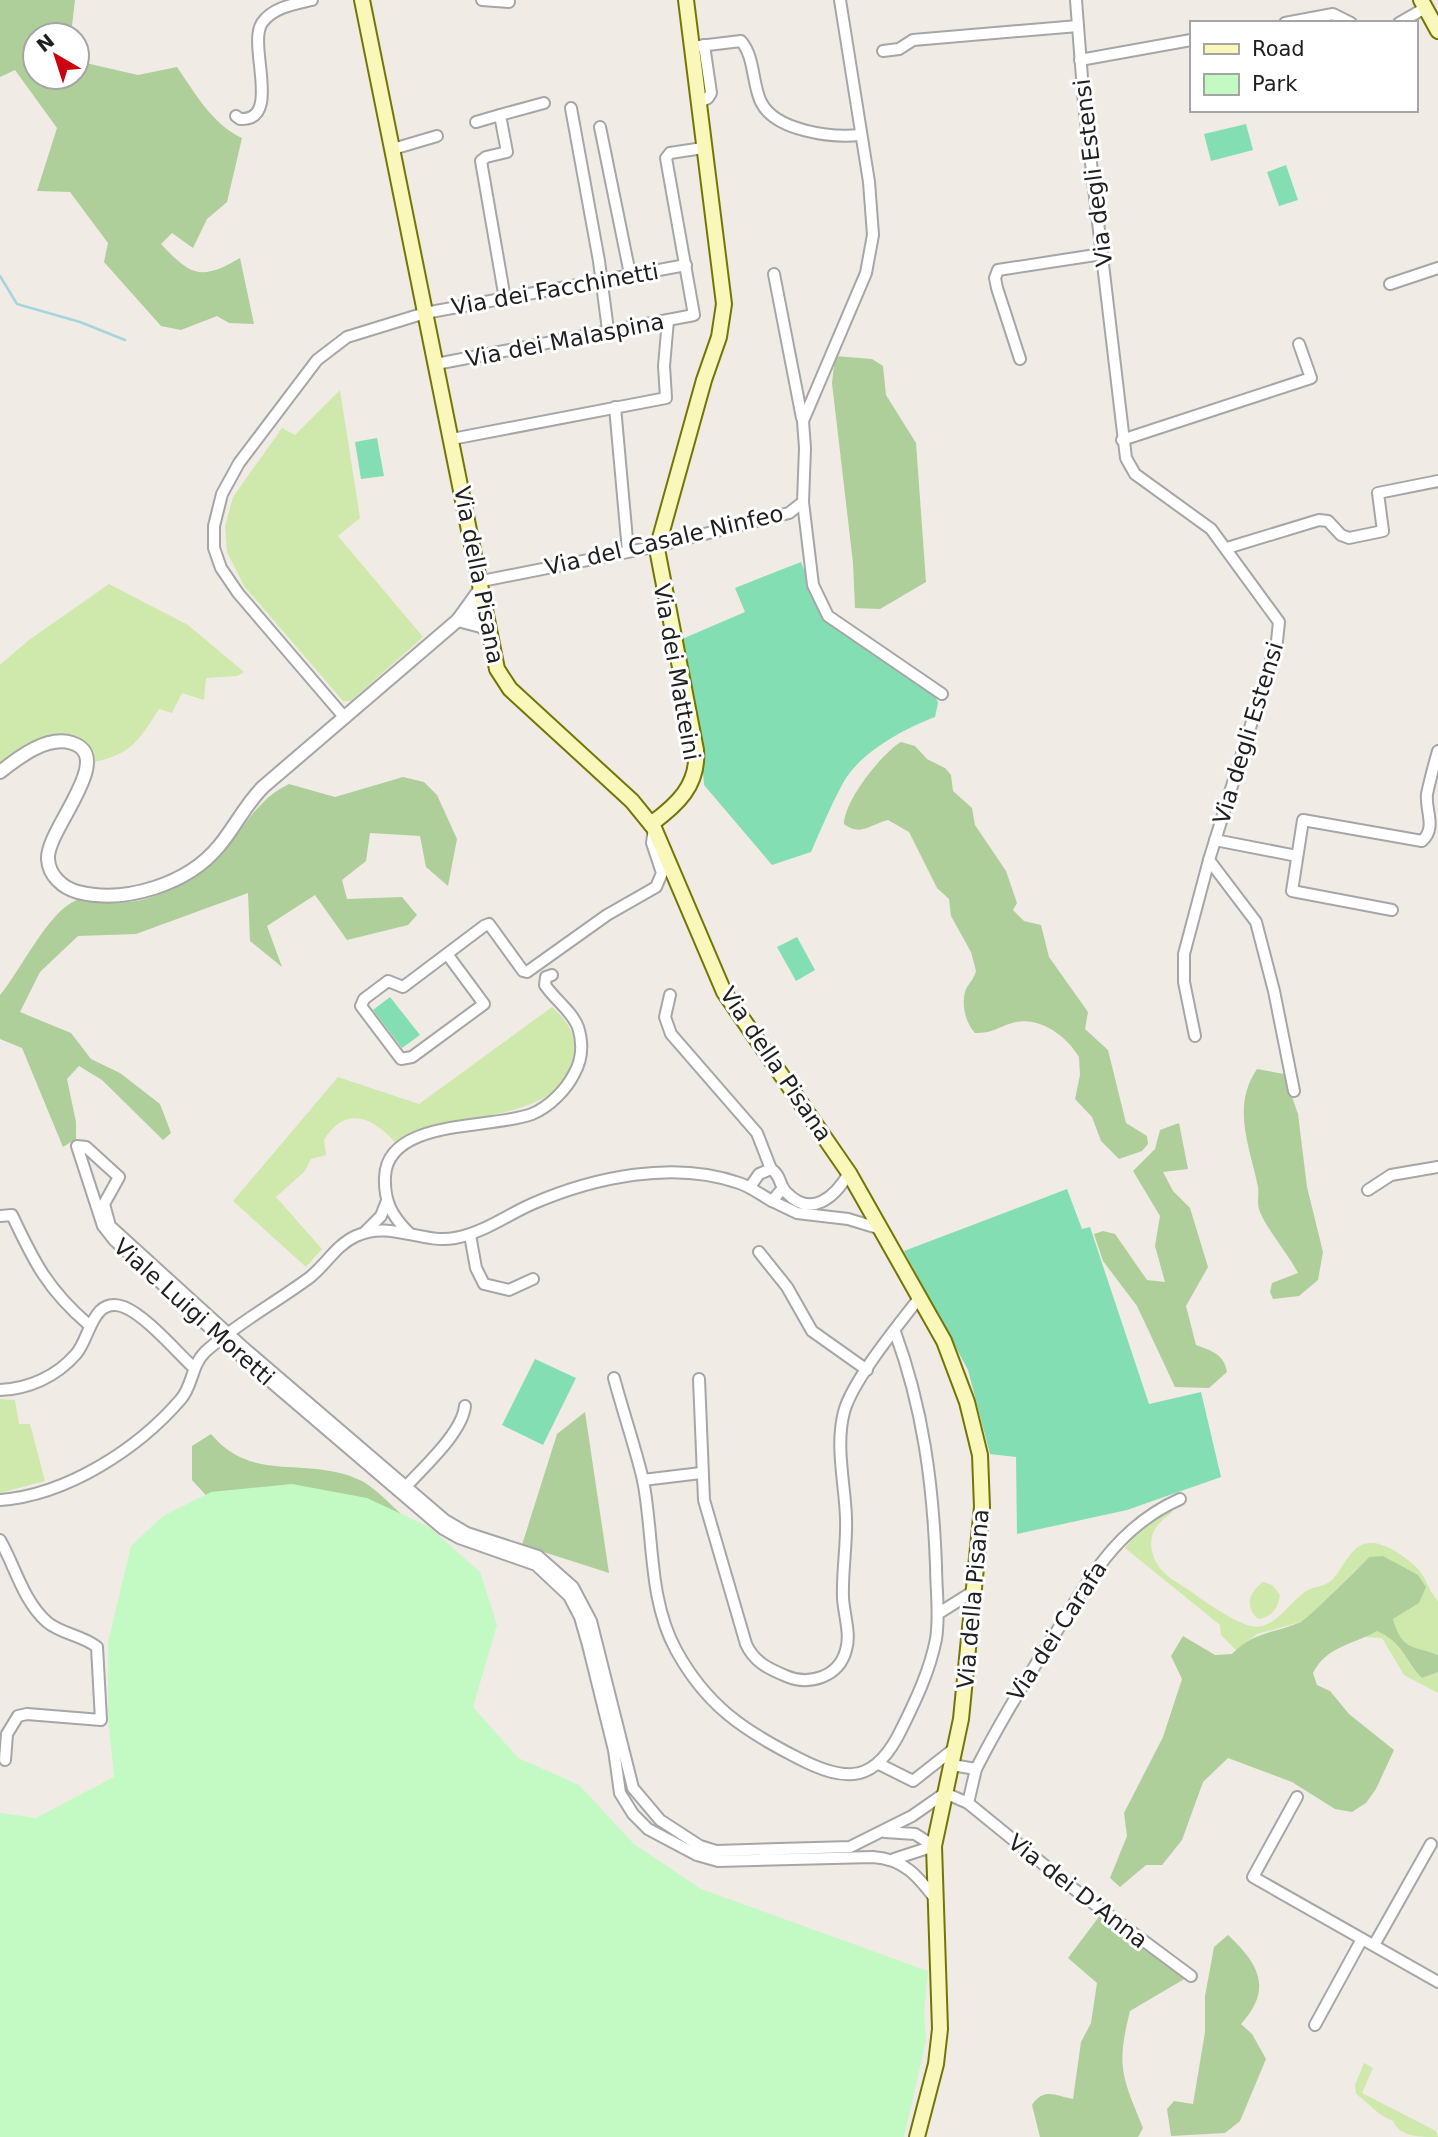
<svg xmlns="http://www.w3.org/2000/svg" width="1438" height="2137" font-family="'DejaVu Sans',sans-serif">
<rect width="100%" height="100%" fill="#f0ebe5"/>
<g fill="#cfe9ac">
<polygon points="340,390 360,518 338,536 423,637 351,701 343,701 244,586 227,552 225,526 233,497 282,428 295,435"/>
<path d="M109,584L188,625L244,672L237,676L206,678L204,700L182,693L172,713L159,709C139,740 132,754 94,762L89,752L51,737L31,744L0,763V665L29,640Z"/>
<path d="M552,1007C566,1019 577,1035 574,1054C565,1128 446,1108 396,1143C372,1117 346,1105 324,1140L326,1155L311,1159L304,1172L276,1197L322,1249L306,1267L233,1201L338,1077L419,1104Z"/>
<polygon points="0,1399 15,1400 19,1424 30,1424 45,1481 0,1493"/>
<path d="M1175,1507C1172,1515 1163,1518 1157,1526C1143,1545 1156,1569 1173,1580C1195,1593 1227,1620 1251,1626C1274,1632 1290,1600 1308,1590C1316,1586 1324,1587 1332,1580C1344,1568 1351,1541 1373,1543C1388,1544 1409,1559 1419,1570C1426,1578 1429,1591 1438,1601V1655C1411,1645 1402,1650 1393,1619L1419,1603L1369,1557L1304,1621L1257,1634L1236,1650L1221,1635L1220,1625L1125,1548L1146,1523Z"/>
<path d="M1263,1582L1272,1585L1280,1595C1278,1608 1272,1617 1258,1619C1244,1606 1249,1592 1263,1582Z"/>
<path d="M1376,1630C1403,1642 1403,1660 1422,1678L1438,1672V1693L1404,1675L1382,1638L1365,1637Z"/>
<path d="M1364,2063L1373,2068L1362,2093L1436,2131L1438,2137C1419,2137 1400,2137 1393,2121C1377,2115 1370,2104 1356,2094L1355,2085Z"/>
</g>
<g fill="#aecf9a">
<path d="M0,0H75L71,35H35V77H77V61L138,75L177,67C195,93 212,124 242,138L227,202L207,219L193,248L172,233L161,244C191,276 201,281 240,258L254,324L229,323L217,316L181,330L161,326L104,262L108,243L70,192L37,191L57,128L15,70L0,77Z"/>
<polygon points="835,356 872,359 883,366 886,395 916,443 926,582 880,609 855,608 853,563 832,383"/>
<path d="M901,742L915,746L927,759L945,768L951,775L953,791L972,808L975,825L1006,871L1017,903L1013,910L1024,921L1041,925L1049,957L1088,1012L1085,1029L1108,1050L1126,1123L1147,1136L1148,1144L1142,1151L1119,1159L1101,1141L1092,1117L1075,1099L1080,1075L1079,1057C1066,1035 1038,1015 1012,1023C996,1028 993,1033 975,1033C965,1023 960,1000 967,987C971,981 974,978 976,971L971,952L951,916L949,899L937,888L909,832L888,820C871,824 861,837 844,824C844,801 882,753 901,742Z"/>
<path d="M403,777L424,782L437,795L457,839L448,886L426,867L420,836L370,833L366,861L342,880L347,899L402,897L417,915L408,925L347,940L315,895L267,926L282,967L250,941L248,893L136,934L78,936L40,972L20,1012L71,1033L91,1059L120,1073L160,1104L171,1133L163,1140L102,1080L79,1066L67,1079L76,1122V1139L63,1147L22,1048L0,1039V995C21,970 49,910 77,900C85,897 113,903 125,902C152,902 181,884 203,869C240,845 246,805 289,784L335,797Z"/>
<path d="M1257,1069L1284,1074L1298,1114L1307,1187L1323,1252L1318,1280L1299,1296L1273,1299L1270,1292L1272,1283L1298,1273C1289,1255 1263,1224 1259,1209C1257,1202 1259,1194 1258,1187C1250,1147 1231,1107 1257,1069Z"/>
<path d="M1179,1123L1188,1169L1163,1172L1173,1191L1190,1208L1208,1267L1186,1306L1196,1345C1212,1351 1224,1354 1227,1372L1209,1388L1175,1387L1137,1306L1103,1261L1094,1234L1103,1231L1115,1234L1147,1280L1165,1282L1155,1246L1160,1216L1133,1171L1155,1149L1160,1130Z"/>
<polygon points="585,1412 609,1573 522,1545 557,1434"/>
<path d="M211,1434C253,1485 308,1454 362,1481C380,1491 410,1524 427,1539L225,1516L192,1480V1446Z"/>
<path d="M1383,1556L1418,1575L1426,1587L1419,1603L1393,1619C1402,1650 1411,1645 1438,1655V1672L1422,1678C1404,1660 1403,1642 1377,1631C1352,1645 1327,1646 1313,1673L1317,1685L1330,1691L1349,1714L1394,1750L1376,1789L1366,1803L1352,1812L1335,1809L1292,1782L1228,1758L1203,1782L1182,1840L1162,1865H1146L1120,1887L1110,1878L1127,1836L1124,1813L1163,1737L1182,1679L1171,1656L1183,1636L1215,1655L1232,1654C1252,1632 1275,1633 1301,1622C1306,1620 1362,1565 1369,1557Z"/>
<path d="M1101,1914L1186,1978L1130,2011C1116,2067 1122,2076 1143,2128L1138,2137H1040L1032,2105C1044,2087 1056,2096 1073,2099L1081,2042L1091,2023L1097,1983L1068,1958Z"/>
<path d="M1228,1935C1259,1964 1273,1989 1241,2024L1252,2034L1266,2059L1240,2121L1225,2133L1171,2136L1167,2109L1174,2101L1193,2104L1205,2032V1996L1214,1947Z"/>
</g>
<polygon fill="#c3f9c3" points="292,1484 367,1498 429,1527 480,1572 497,1625 473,1707 518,1758 579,1785 634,1844 701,1889 928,1971 924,2013 926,2041 904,2137 0,2137 0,1813 36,1818 114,1777 108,1717 108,1643 131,1546 163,1516 211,1492"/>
<g fill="#84deb4">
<polygon points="1246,124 1253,150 1211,161 1204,134"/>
<polygon points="1286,165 1298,200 1279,206 1267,172"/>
<polygon points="377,438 384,476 361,479 355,442"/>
<path d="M801,562L824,620L882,655L935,695L938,703L935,717C904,729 860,752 843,783C831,805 821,829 811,852L772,865L704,785L700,731L682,639L745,612L735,588Z"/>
<polygon points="797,937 815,970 796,981 777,947"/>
<polygon points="390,997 420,1035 402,1048 373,1010"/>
<polygon points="1067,1189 1082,1229 1090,1227 1149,1404 1201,1392 1221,1477 1127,1510 1017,1534 1016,1457 990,1454 968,1370 904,1251"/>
<polygon points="535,1359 576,1378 543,1445 502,1425"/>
</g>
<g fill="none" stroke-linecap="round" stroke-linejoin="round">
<polyline stroke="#a6d5dd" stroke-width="2.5" points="0,276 17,304 80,322 125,340"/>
<defs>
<g id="minor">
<polyline points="482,0 509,2"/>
<polyline points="840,0 869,182 873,235 866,273 803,421 805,448 803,502 813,585 828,616 942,694"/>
<polyline points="1076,0 1084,104 1126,458 1135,474 1211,529 1279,622 1277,641 1209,860 1256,922 1274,991 1294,1091"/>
<polyline points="1285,23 1333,14 1351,23"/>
<polyline points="1399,23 1425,8"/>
<path d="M691,47L741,41C755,57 752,84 761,102C775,131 832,138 860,135"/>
<polyline points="883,51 899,49 913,40 1078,26"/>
<polyline points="1080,60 1191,40"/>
<polyline points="698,103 708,98 711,93 704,45"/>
<polyline points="571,108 599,261 608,330"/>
<path d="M236,116L240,119C283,121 247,45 262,23C273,7 295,4 312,0"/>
<polyline points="476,122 500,115"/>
<polyline points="600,127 630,274"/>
<polyline points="393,149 437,136"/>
<polyline points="774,274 802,418"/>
<polyline points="1390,284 1438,268"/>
<polyline points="505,299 481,161 486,157 507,152 500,115 544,103"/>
<polyline points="1020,359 997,288 995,278 998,270 1102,254"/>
<polyline points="436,364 694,315 666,158 670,153 703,148"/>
<polyline points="615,407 628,551"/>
<polyline points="452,439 666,398 664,366 668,320"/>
<polyline points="1122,440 1311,378 1299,344"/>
<polyline points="1227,548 1319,520 1328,521 1341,535 1349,538 1383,531 1378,493 1438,481"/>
<polyline points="477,582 648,548 789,513 803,502"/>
<polyline points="345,718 238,593 221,568 214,548 214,526 222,494 239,463 317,360 347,337 425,313 686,265"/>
<polyline points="1215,840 1297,856"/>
<path d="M1392,910L1292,891L1303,820L1422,841C1437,828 1425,810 1427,794C1430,780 1434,765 1438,751"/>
<polyline points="447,954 484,1004 412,1057 401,1059 361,1006 364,999 388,981 403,987 484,926 489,924 523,971 527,972 607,915 656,887 662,873 652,843 654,828"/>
<polyline points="670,995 665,1017 671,1034 757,1133 771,1169"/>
<polyline points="1195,1036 1184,982 1184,954 1209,860"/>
<path d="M750,1187L759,1174L771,1169C781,1175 779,1185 786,1192C811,1219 835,1197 849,1173"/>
<polyline points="1368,1190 1391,1175 1438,1167"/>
<polyline points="772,1201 797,1213 848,1219 881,1229"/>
<path d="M0,1216L12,1215C34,1262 48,1290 89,1325"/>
<polyline points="366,1231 381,1216 386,1203"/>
<path d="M409,1233C392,1216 384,1202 385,1177C387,1118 494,1129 532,1114C549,1107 566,1090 574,1074C582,1060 583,1043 578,1027C571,1010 555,1000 545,985L546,977L552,975"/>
<polyline points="470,1235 476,1268 484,1284 509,1290 533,1279"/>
<polyline points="759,1252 787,1287 812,1331 867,1370"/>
<path d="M614,1378C623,1412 635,1446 643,1480C654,1536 648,1599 676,1650C706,1705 743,1730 796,1757C847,1784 876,1783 902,1728C916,1700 930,1670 936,1639C940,1614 936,1591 936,1565C933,1484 923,1408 895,1332"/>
<path d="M699,1379L704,1500L746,1644C754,1662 769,1669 786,1676C809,1686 839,1677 846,1650C851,1634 844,1615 843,1598C842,1571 847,1545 846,1518C845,1484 835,1446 844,1412C852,1381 899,1324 920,1297"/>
<path d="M0,1390C29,1389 57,1376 76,1354C90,1339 92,1295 124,1307C145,1315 176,1351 193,1367"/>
<polyline points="643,1480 701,1473"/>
<path d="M402,1491C421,1469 462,1434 465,1406"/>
<path d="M0,1500C67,1495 138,1449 181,1399C193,1385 191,1366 205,1352C236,1324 275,1303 309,1278C326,1265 336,1245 356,1236C390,1220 421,1244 455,1238C483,1233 507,1215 532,1204C594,1177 674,1160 739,1183C751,1187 761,1195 772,1201L783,1188"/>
<path d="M0,1540C15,1566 23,1601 47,1622C61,1634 82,1635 97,1647L101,1720L27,1714L18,1716L7,1734L5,1760"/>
<polyline points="939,1613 974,1591"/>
<polyline points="879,1764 913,1781 955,1748"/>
<path d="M952,1765L976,1769C1000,1722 1026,1679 1055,1634C1090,1578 1117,1527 1180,1499"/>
<polyline points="1297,1797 1253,1877 1438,1982"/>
<polyline points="968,1803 1070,1886 1191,1976"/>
<polyline points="885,1832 915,1834 934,1846 894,1859"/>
<path d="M936,1900C918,1876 904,1859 873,1857L718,1861L697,1855L648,1829L633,1814L620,1793L614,1750L588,1645L580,1617L569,1596L536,1565L459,1538L443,1529L237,1353L114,1240L103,1226L77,1146L86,1147L119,1177L104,1204L110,1226L242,1346L445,1520L467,1533L538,1556L573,1587L591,1621L633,1788L660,1820L700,1846L716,1851L850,1847L912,1816L945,1793L968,1803L976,1769"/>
<polyline points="1374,1945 1431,1844"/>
<polyline points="1315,2025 1362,1939"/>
</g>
<g id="tertiary">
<polyline points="458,620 479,591"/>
<polyline points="458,620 481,626 488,632"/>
<path d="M0,772C18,758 47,735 72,743C117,757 46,830 48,859C49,876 63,888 78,892C125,904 188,884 219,846C235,827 245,805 263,787L458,620L483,607"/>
</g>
<g id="secondary">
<polyline points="362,0 497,669 510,689 632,801 654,828 724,992 849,1173 944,1341 967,1402 980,1455 982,1507 961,1719 934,1846 940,2029 936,2064 917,2137"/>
<polyline points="1421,0 1438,31"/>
<path d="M651,824C677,805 699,785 696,750L657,549L704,380L719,337L724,304L686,0"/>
</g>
</defs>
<use href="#minor" stroke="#a6a6a6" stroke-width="14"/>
<use href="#tertiary" stroke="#a6a6a6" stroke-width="16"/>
<use href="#secondary" stroke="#737606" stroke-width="18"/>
<use href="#minor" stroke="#fff" stroke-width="10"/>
<use href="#tertiary" stroke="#fff" stroke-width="12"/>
<use href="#secondary" stroke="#f9f7ba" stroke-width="14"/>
</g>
<g text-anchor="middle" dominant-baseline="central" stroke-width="6" stroke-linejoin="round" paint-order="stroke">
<g font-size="23" fill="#1f1f1f" stroke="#fff">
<text transform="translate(1093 173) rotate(-97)">Via degli Estensi</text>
<text transform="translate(555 289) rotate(-10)">Via dei Facchinetti</text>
<text transform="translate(565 340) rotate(-11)">Via dei Malaspina</text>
<text transform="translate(664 540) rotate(-13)">Via del Casale Ninfeo</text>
<text transform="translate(479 575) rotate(79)">Via della Pisana</text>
<text transform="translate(677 672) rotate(80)">Via dei Matteini</text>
<text transform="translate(1248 733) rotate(-73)">Via degli Estensi</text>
<text transform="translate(776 1064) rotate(56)">Via della Pisana</text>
<text transform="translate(194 1312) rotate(42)">Viale Luigi Moretti</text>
<text transform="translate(973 1599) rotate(-85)">Via della Pisana</text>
<text transform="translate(1057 1631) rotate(-57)">Via dei Carafa</text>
<text transform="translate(1078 1891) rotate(38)">Via dei D’Anna</text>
</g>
</g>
<rect x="1190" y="21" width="228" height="91" fill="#ffffff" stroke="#a5a5a5" stroke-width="2"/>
<rect x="1204" y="44" width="35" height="10" fill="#f9f7ba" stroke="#a5a5a5" stroke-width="2"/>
<text x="1252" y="56" font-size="21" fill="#1f1f1f">Road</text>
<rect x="1204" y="74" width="35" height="21" fill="#c3f9c3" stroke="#a5a5a5" stroke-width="2"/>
<text x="1252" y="91" font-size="21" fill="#1f1f1f">Park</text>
<g transform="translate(56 56) rotate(321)"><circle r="33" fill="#ffffff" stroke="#a5a5a5" stroke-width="2"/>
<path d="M0-5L12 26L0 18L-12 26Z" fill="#cc0211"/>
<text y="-10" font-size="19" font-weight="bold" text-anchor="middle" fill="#1f1f1f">N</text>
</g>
</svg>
